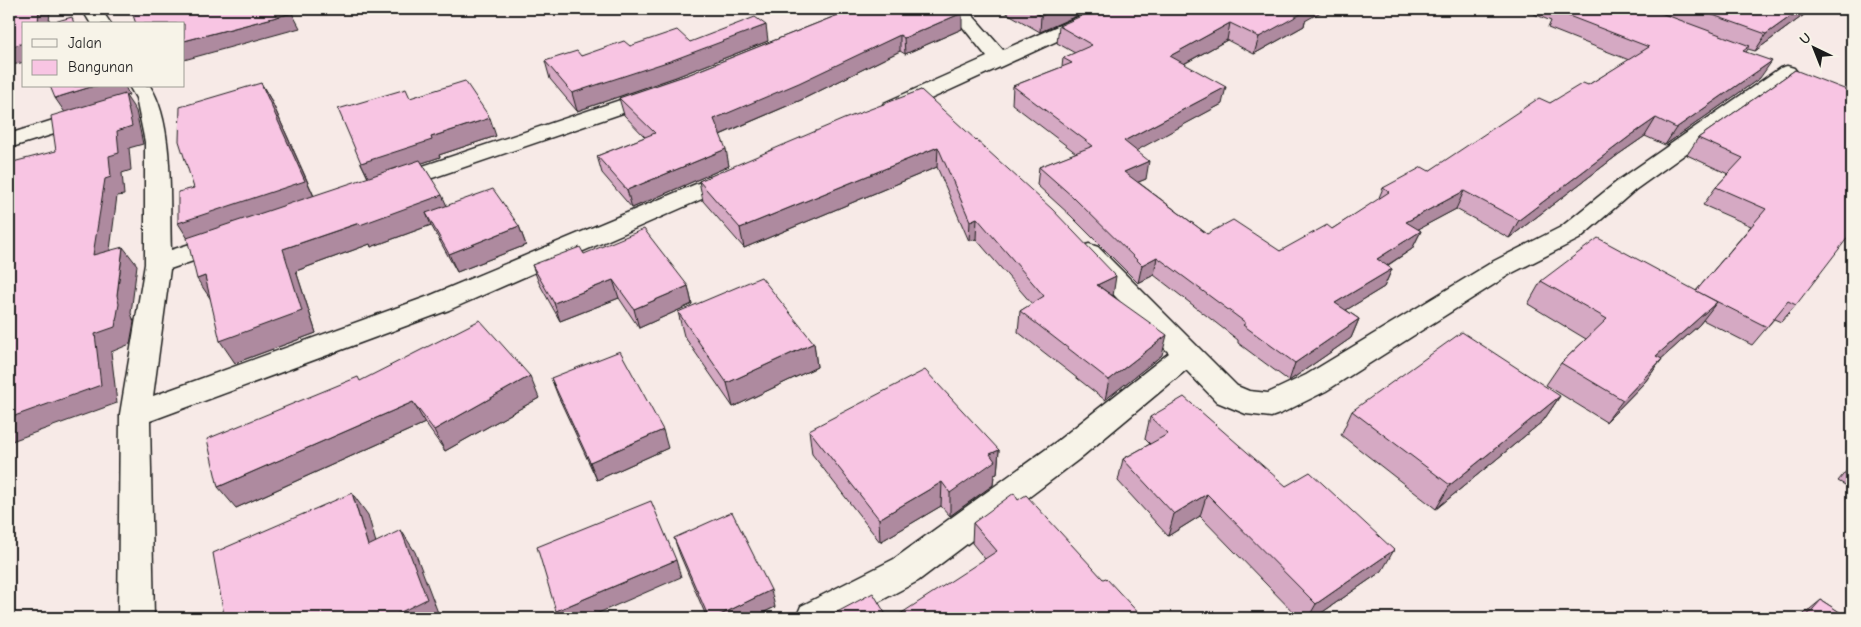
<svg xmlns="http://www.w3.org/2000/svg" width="1861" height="627" font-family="'Comic Neue',sans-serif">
<rect width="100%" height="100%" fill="#f7eae7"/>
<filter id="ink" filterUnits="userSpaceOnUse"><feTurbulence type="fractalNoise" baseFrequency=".02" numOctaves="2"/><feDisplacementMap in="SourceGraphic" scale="10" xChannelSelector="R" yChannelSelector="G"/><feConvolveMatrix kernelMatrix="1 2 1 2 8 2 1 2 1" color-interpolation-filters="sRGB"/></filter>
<g filter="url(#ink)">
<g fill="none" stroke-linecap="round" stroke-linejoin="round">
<defs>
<g id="street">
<polygon points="82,9 101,9 111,24 91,24"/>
<polygon points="948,9 967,9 1003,50 1096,9 1121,9 1118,13 900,113 892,115 884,113 881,108 884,103 987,57"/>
<polygon points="1787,66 1794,68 1797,72 1794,76 1635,190 1579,239 1512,273 1326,391 1282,413 1271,417 1246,414 1217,402 1186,370 1078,460 918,581 848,618 796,618 801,606 894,559 1056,442 1169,353 1080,259 1076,253 1080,247 1089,244 1098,247 1237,386 1249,391 1268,393 1306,375 1494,261 1561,227 1619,180 1780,68"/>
<path d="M129,86H150C175,124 169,205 171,250L225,233L234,235L238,241L234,247L170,269L153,396L429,296L727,171L735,169L743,171L747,176L743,181L449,310L150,421L154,618H118L120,414L145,264V142L136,98Z"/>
<polygon points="656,88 664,89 667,94 664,99 400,189 392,191 384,189 380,184 384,179"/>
<polygon points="88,109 96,111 99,116 96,121 9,148 9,134"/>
</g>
</defs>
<use href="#street" stroke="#1c1c1c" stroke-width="3"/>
<use href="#street" fill="#f7f3e8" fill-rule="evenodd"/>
</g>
<g fill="#d5a9c3" stroke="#1c1c1c">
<polygon points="853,9 962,29 905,54 900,51 801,100 720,135 729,166 632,208 602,173 597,156 645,137 624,115 619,98 690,74"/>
<polygon points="1000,9 1092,9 1040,32"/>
<polygon points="1522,9 1812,9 1755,51 1748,49 1746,52 1760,78 1665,145 1645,136 1619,154 1509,238 1456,209 1418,229 1421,231 1412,249 1387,266 1392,269 1384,287 1346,310 1359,319 1351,338 1289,381 1238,343 1238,340 1154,275 1138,283 1070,215 1037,185 1039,167 1076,153 1012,104 1013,86 1062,67 1063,58 1075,53 1057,43 1059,26 1305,21 1304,26 1254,54 1227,40 1184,64 1222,104 1136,150 1146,179 1138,182 1207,234 1280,251 1332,229 1378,200 1383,188 1429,171 1550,103 1588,85 1629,60 1548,28 1551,21"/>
<polygon points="768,41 676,77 577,111 550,79 545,61 581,56 630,46 690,42"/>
<polygon points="1795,70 1796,305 1781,322 1774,319 1752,345 1703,320 1699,325 1661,359 1662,359 1645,382 1606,422 1546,385 1561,363 1586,339 1528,304 1541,281 1696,291 1751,226 1703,205 1716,187 1728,174 1687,155 1698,138"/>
<polygon points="261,83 271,100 314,196 368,178 361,163 410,98 496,136 439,155 440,157 422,163 447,206 519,226 526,245 457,272 431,225 371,247 370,244 296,271 316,333 235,363 188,238"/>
<polygon points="921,90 1113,296 1162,355 1105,400 1018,332 1020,311 1032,304 976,239 969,241 937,167 744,248 703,201 699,181"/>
<polygon points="584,254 688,286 692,304 639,328 619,298 560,321 539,283 532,265"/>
<polygon points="678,312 814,343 817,367 733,407 684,336"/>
<polygon points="551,378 668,448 597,480 558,396"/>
<polygon points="361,381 539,398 445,451 425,423 236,508"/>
<polygon points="1560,396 1543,421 1436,509 1341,435 1352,411"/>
<polygon points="1150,417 1382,571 1314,618 1299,618 1200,516 1168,536 1118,481 1123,459 1150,444 1145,439"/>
<polygon points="809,430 999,450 997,474 994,475 993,485 950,516 941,506 880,542 812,454"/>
<polygon points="1852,464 1852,489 1838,481"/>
<polygon points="1018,500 1103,579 985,559 972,543 973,523"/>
<polygon points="674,538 775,607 752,618 707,618 680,555"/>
<polygon points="1821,600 1847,617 1852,610 1852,618 1799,618"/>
</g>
<g fill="#ae8a9f" stroke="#1c1c1c">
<polygon points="39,9 50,9 49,24 38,24"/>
<polygon points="1057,9 1092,9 1040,32 1041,16"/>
<polygon points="1303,9 1326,9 1305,21 1304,26 1254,54 1259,37"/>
<polygon points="1801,9 1812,9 1755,51 1766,34"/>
<polygon points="292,13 300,28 184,60 184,41"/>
<polygon points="962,13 962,29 905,54 904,38"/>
<polygon points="1230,23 1227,40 1167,73 1170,56"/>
<polygon points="766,25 768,41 676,77 577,111 572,93"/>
<polygon points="900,35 900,51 801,100 717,136 714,119"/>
<polygon points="24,43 24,62 9,66 9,47"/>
<polygon points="1772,61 1760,78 1665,145 1676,128"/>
<polygon points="261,83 271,100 315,199 190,242 178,223"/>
<polygon points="94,86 125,86 129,95 126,96 136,111 143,144 129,148 131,170 122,173 124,195 117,196 107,273 93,255 66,114 55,98"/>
<polygon points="1226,87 1222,104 1121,159 1124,141"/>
<polygon points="490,118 496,136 439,155 440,157 370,181 361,163 431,137"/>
<polygon points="1656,118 1645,136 1619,154 1509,238 1519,220 1630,136"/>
<polygon points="938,147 937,167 744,248 740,228"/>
<polygon points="726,149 729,166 632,208 627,190"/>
<polygon points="1149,161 1146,179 1121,189 1124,172"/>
<polygon points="1464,191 1456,209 1398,240 1406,222"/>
<polygon points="442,195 452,217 426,213 431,225 371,247 370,244 296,271 316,333 235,363 220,341 283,249"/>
<polygon points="977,218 976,239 969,241 970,221"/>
<polygon points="519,226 526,245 457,272 449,254"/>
<polygon points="1421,231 1412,249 1369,277 1377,259"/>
<polygon points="123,247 137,265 131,313 134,322 130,344 111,352 117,403 9,442 9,418 95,334 117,295"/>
<polygon points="1157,257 1154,275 1138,283 1142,265"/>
<polygon points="1392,269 1384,287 1328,321 1335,303"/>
<polygon points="205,276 212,301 197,279"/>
<polygon points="1116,276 1113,296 1097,285"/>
<polygon points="613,280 619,298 560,321 554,303"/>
<polygon points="688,286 692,304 639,328 634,309"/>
<polygon points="1717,302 1699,325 1639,379 1656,356"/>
<polygon points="1359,319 1351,338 1289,381 1295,363"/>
<polygon points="1167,335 1162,355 1105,400 1109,380"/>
<polygon points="814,343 817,367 733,407 727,383"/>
<polygon points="1662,359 1645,382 1606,422 1623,400"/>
<polygon points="530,376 539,398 445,451 434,430"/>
<polygon points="1560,396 1543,421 1436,509 1450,485"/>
<polygon points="413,402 425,423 236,508 218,487"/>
<polygon points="663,430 668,448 597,480 590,462"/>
<polygon points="999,450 997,474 994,475 993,485 950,516 950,493 990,454"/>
<polygon points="942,482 941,506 880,542 879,519"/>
<polygon points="352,493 368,515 383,567 368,546"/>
<polygon points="1207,494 1200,516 1168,536 1174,514"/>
<polygon points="401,530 415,552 440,618 389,618"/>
<polygon points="1394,550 1382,571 1314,618 1308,618 1316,604"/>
<polygon points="676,560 681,577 587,618 560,618 556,611"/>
<polygon points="771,590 775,607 752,618 714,618"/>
</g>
<g fill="#f8c5e3" stroke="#1c1c1c">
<polygon points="9,9 39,9 38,24 24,24 24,43 9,47"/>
<polygon points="131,9 290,9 292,13 184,41 184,24 136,24"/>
<polygon points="853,9 959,9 962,13 904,38 900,35 799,83 714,119 726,149 627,190 597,156 655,133 619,98 690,74"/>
<polygon points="1030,9 1057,9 1041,16"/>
<polygon points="1097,9 1306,9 1308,10 1259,37 1230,23 1170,56 1226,87 1124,141 1149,161 1124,172 1207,234 1233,220 1280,251 1327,225 1332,229 1389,192 1383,188 1422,167 1429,171 1539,98 1550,103 1583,83 1588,85 1649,47 1556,11 1559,9 1650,9 1750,46 1743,51 1772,61 1676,128 1656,118 1630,136 1519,220 1464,191 1406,222 1421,231 1377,259 1392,269 1335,303 1359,319 1295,363 1243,325 1246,323 1157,257 1142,265 1073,197 1039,167 1093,146 1013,86 1072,63 1063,58 1092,45 1059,26"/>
<polygon points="1696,9 1801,9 1766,34"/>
<polygon points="72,17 74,24 47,24"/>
<polygon points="755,17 766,25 673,60 572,93 545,61 577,51 581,56 624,41 630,46 677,30 690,42"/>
<polygon points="1795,70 1852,92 1852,232 1796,305 1788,301 1767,327 1696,291 1766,209 1716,187 1743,158 1698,138"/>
<polygon points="465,81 490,118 431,137 432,140 361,163 338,109 406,89 410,98"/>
<polygon points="261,83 305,181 178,223 178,192 194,188 179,141 180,107"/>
<polygon points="50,86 94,86 55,98"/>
<polygon points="921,90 1052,209 1116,276 1097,285 1167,335 1109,380 1020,311 1044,296 977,218 970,221 938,147 740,228 699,181 844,119"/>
<polygon points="125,94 132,126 117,131 119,153 109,156 111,177 105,179 93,255 123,247 117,295 119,304 115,327 95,334 101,385 9,418 9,163 56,151 51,116"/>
<polygon points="420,160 442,195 360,225 359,223 283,249 302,311 220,341 205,276 197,279 187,238"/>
<polygon points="493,189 519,226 449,254 426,213"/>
<polygon points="644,229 688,286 634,309 613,280 554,303 532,265 580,247 584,254"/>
<polygon points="1598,238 1717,302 1656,356 1662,359 1623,400 1561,363 1607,319 1541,281"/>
<polygon points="761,277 814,343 727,383 678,312"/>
<polygon points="480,320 530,376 434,430 413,402 218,487 207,439 358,377 360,381"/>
<polygon points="1462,332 1560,396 1450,485 1352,411"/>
<polygon points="620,351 663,430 590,462 551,378"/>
<polygon points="925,370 999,450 990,454 995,461 950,493 942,482 879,519 809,430"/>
<polygon points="1184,397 1286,486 1310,472 1394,550 1316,604 1207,494 1174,514 1123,459 1168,434 1150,417"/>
<polygon points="352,493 368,546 401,530 427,599 389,618 223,618 222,616 224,615 213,553"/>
<polygon points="1014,493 1018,500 1026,495 1103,579 1106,578 1143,618 894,618 997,551 973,523"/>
<polygon points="651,501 676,560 556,611 537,547"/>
<polygon points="732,512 771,590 714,618 709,618 674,538"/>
<polygon points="873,593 888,618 826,618"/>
<polygon points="1821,600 1849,618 1805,618"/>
</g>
</g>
<rect width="1861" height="627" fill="none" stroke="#f7f3e8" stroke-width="30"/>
<rect x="15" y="15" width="1831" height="597" fill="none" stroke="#1c1c1c" stroke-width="2" filter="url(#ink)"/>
<rect x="22" y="22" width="162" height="65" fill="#f7f3e8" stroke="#9f9d96"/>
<rect x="32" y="39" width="25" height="8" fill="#f7f3e8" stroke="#9f9d96"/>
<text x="68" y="48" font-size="15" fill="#1c1c1c">Jalan</text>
<rect x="32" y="60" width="25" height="15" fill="#f8c5e3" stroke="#9f9d96"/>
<text x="68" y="72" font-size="15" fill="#1c1c1c">Bangunan</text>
<g transform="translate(1814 48) rotate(317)" stroke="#f7f3e8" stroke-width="4" paint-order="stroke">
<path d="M0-4L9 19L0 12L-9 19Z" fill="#1c1c1c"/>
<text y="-8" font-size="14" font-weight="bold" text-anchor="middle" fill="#1c1c1c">U</text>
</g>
</svg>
